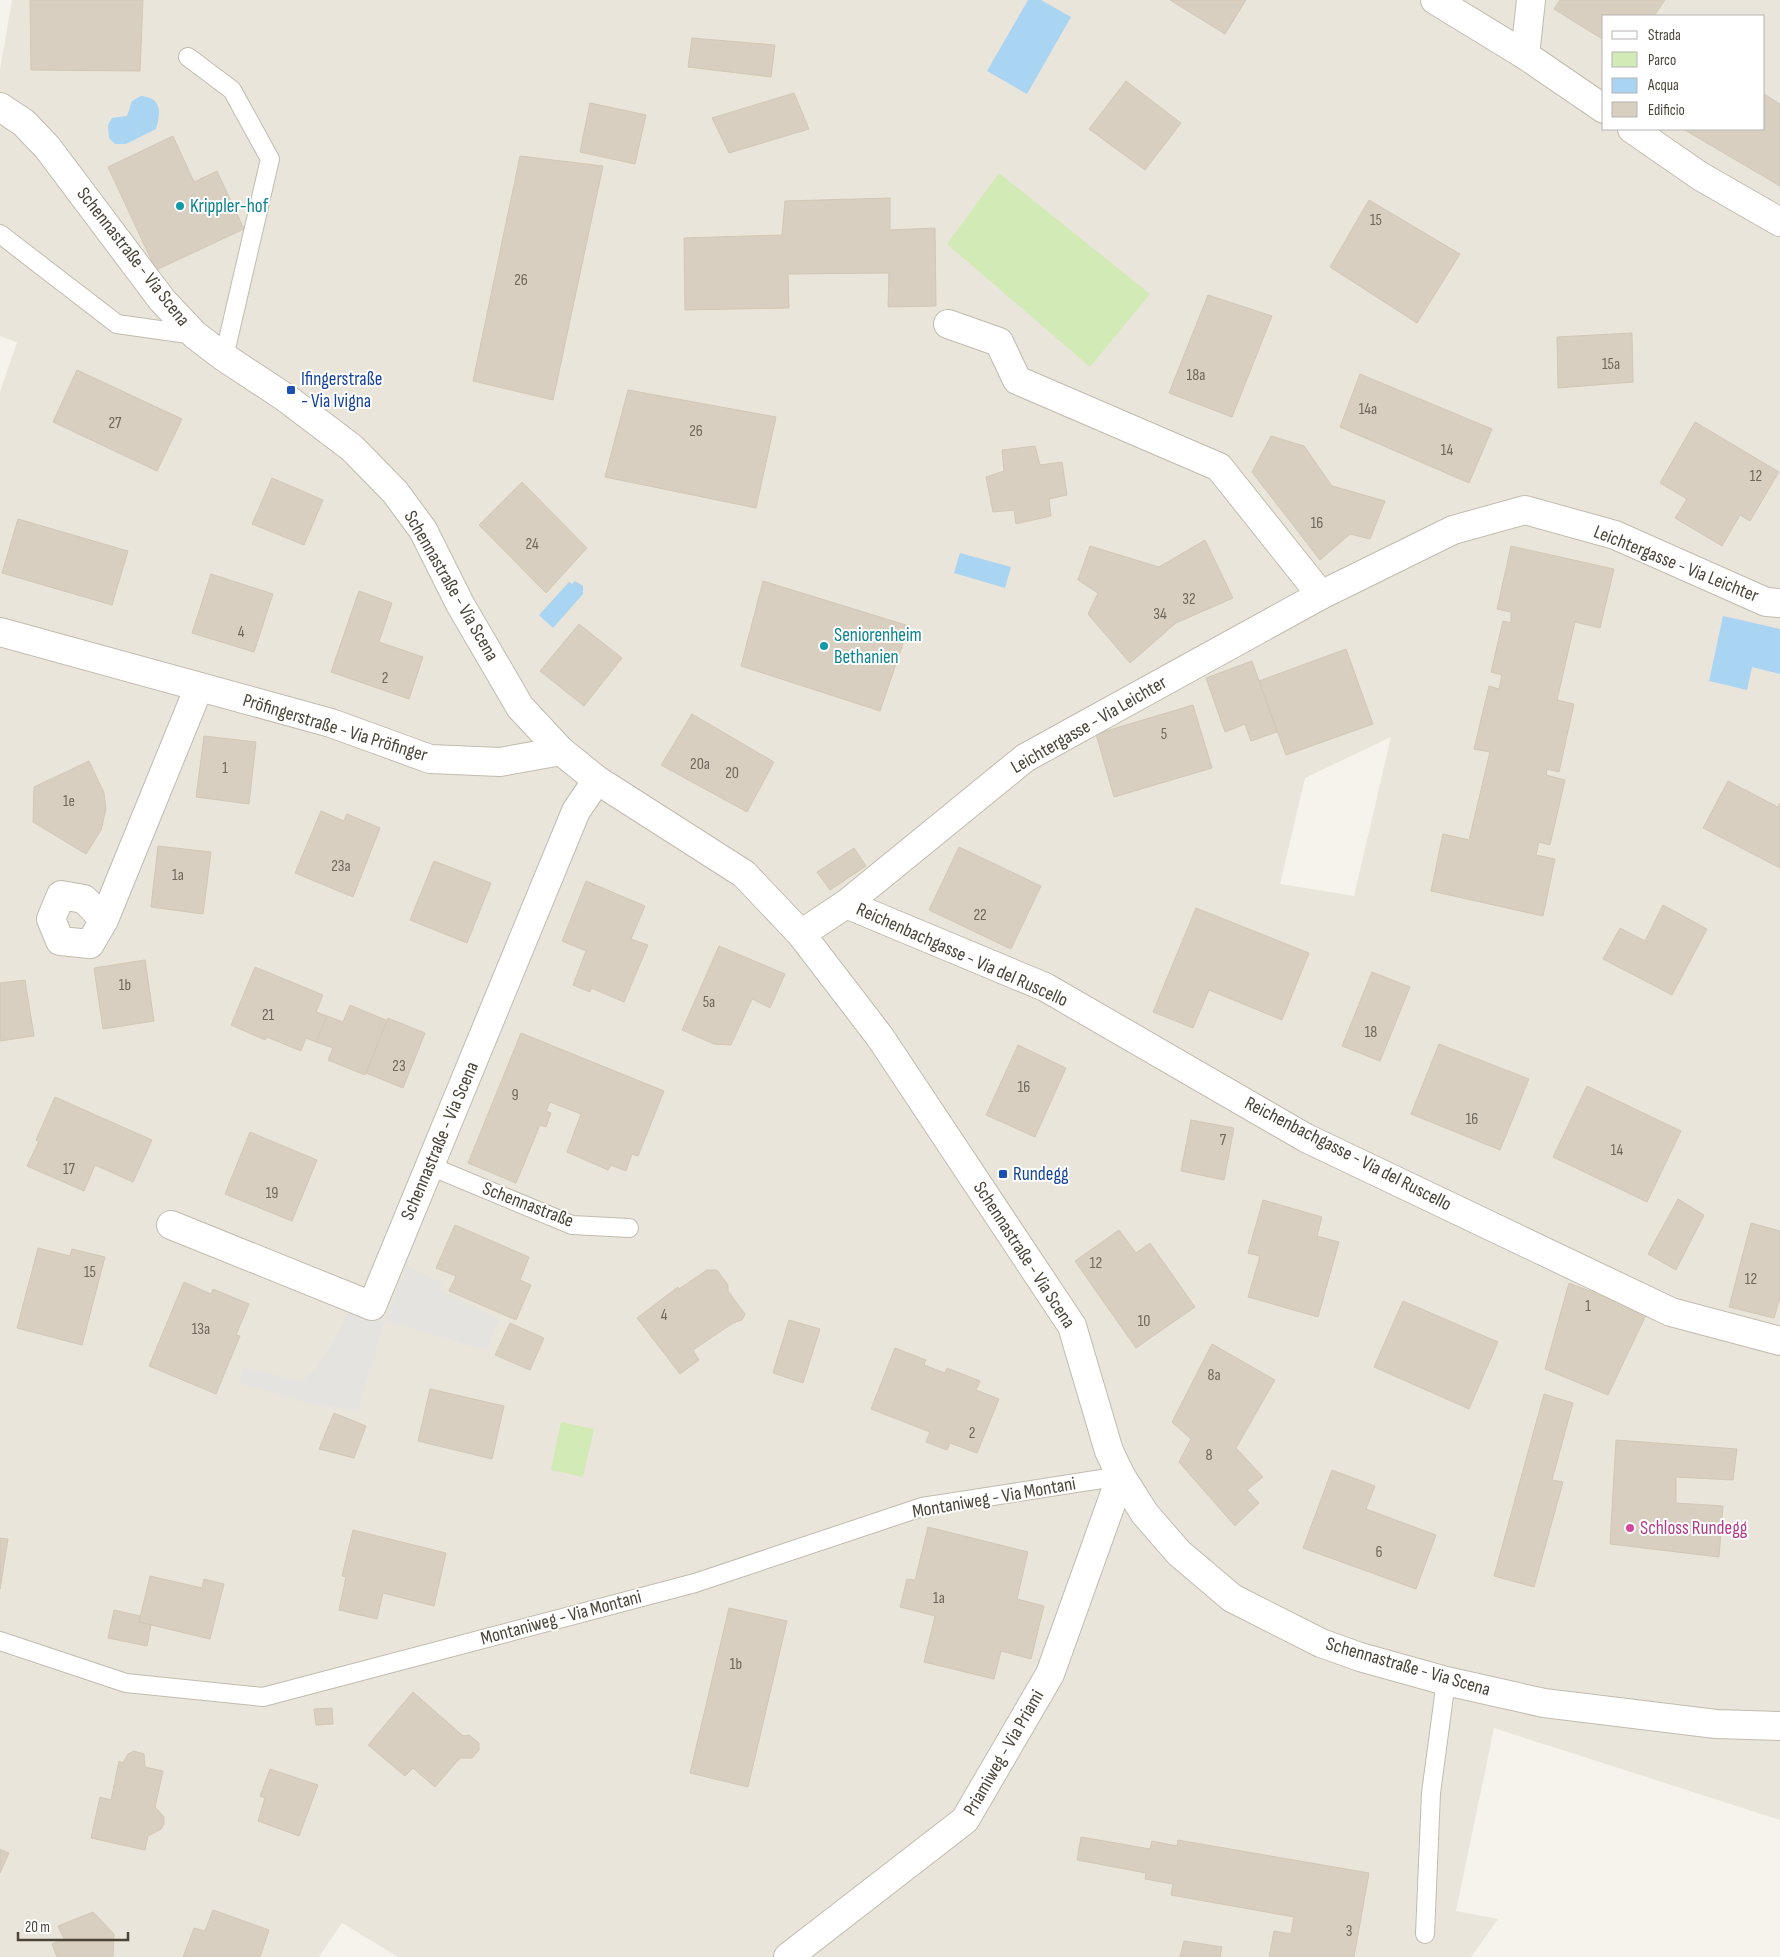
<svg xmlns="http://www.w3.org/2000/svg" width="1780" height="1957" font-family="'Sofia Sans Condensed',sans-serif">
<rect width="100%" height="100%" fill="#f6f3ec"/>
<path fill="#eae5da" fill-rule="evenodd" d="M12,0H1780V1820L1494,1728L1456,1911L1498,1919L1471,1957H398L342,1923L319,1957H0V392L17,342L0,336V70ZM1604,16H1764V129H1604ZM1391,737L1354,896L1280,884L1305,778Z"/>
<g fill="#d2eab5">
<polygon points="999,173 1150,294 1090,367 947,244"/>
<polygon points="561,1422 594,1429 583,1477 551,1470"/>
</g>
<polygon fill="#e5e3e0" points="406,1265 442,1283 439,1290 499,1319 487,1350 385,1321 358,1410 314,1405 239,1383 243,1367 301,1381 316,1370 350,1311 385,1321"/>
<g fill="#a9d4f2">
<polygon points="1028,0 1041,0 1071,17 1027,94 987,71"/>
<path d="M141,96C162,98 161,112 156,129L126,144H115L109,138L108,125L112,118L127,116L132,101Z"/>
<polygon points="960,553 1011,567 1005,588 954,573"/>
<polygon points="575,581 583,586 583,594 553,628 539,615 569,582 572,584"/>
<polygon points="1723,616 1780,629 1780,674 1752,667 1747,690 1709,681"/>
</g>
<g fill="#d8cfc1" stroke="#d3c7b4">
<polygon points="30,0 143,0 140,71 31,70"/>
<polygon points="1170,0 1246,0 1225,34"/>
<polygon points="1560,0 1665,0 1654,16 1604,16 1604,40 1554,9"/>
<polygon points="692,38 775,45 771,77 688,67"/>
<polygon points="1126,81 1181,123 1145,170 1089,129"/>
<polygon points="794,93 809,129 729,153 712,118"/>
<polygon points="1764,94 1780,104 1780,186 1683,129 1764,129"/>
<polygon points="590,103 646,115 635,164 580,152"/>
<polygon points="173,136 194,182 217,171 244,229 156,270 108,167"/>
<polygon points="520,156 603,166 553,400 473,381"/>
<polygon points="890,198 890,230 935,228 936,306 888,307 889,273 788,274 789,308 685,310 684,238 782,235 785,201"/>
<polygon points="1369,200 1460,254 1417,323 1330,267"/>
<polygon points="1208,295 1272,316 1232,417 1169,393"/>
<polygon points="1632,333 1633,382 1558,388 1557,337"/>
<polygon points="77,370 182,419 157,471 53,422"/>
<polygon points="1360,374 1492,429 1469,483 1340,427"/>
<polygon points="628,390 776,417 756,508 605,477"/>
<polygon points="1695,422 1779,472 1750,521 1740,515 1722,546 1675,518 1687,499 1660,483"/>
<polygon points="1271,436 1304,446 1332,486 1385,501 1370,539 1350,534 1320,560 1252,472"/>
<polygon points="1035,446 1040,465 1062,462 1067,495 1049,499 1051,516 1016,524 1014,510 993,512 986,477 1004,471 1002,450"/>
<polygon points="272,478 323,500 304,545 252,524"/>
<polygon points="522,482 587,548 546,593 479,525"/>
<polygon points="18,519 128,551 112,605 2,573"/>
<polygon points="1205,540 1233,598 1176,623 1130,663 1088,614 1098,593 1078,580 1090,546 1159,567"/>
<polygon points="1511,546 1614,569 1600,628 1575,622 1557,700 1574,704 1559,772 1547,769 1546,775 1565,780 1550,845 1539,842 1536,855 1555,859 1543,916 1431,891 1443,834 1469,840 1490,752 1474,749 1489,686 1499,689 1502,675 1491,672 1503,621 1511,623 1511,612 1497,609"/>
<polygon points="211,574 273,594 254,652 192,633"/>
<polygon points="763,581 909,626 880,711 741,666"/>
<polygon points="359,591 392,603 379,642 423,657 409,699 331,672"/>
<polygon points="579,624 622,658 584,706 540,671"/>
<polygon points="1346,649 1373,724 1286,755 1259,681"/>
<polygon points="1252,661 1277,732 1251,741 1245,724 1225,732 1206,678"/>
<polygon points="1193,705 1212,768 1114,797 1096,734"/>
<polygon points="692,714 774,762 747,812 661,765"/>
<polygon points="204,736 256,742 249,804 196,797"/>
<polygon points="89,761 104,793 106,809 101,830 86,854 33,822 34,787"/>
<polygon points="1728,781 1778,807 1780,803 1780,868 1703,828"/>
<polygon points="321,811 344,821 347,814 380,828 353,897 295,873"/>
<polygon points="158,846 211,852 203,914 151,907"/>
<polygon points="959,847 1041,886 1011,949 929,910"/>
<polygon points="854,848 866,866 830,890 817,872"/>
<polygon points="434,861 491,883 467,943 410,920"/>
<polygon points="586,881 645,906 631,939 648,945 624,1002 591,988 590,992 573,985 586,951 562,941"/>
<polygon points="1663,905 1707,929 1672,995 1603,959 1620,928 1645,941"/>
<polygon points="1196,908 1309,953 1282,1020 1209,990 1193,1028 1153,1012"/>
<polygon points="719,946 785,974 770,1008 752,999 731,1045 714,1044 682,1030"/>
<polygon points="145,960 154,1021 103,1029 94,968"/>
<polygon points="255,967 323,995 316,1012 327,1016 316,1042 306,1038 301,1051 267,1037 265,1040 231,1025"/>
<polygon points="1372,972 1410,987 1380,1061 1342,1046"/>
<polygon points="25,980 34,1036 0,1041 0,983"/>
<polygon points="350,1005 388,1021 365,1075 328,1060 333,1048 316,1042 327,1016 343,1022"/>
<polygon points="388,1018 425,1033 403,1088 366,1073"/>
<polygon points="521,1033 664,1091 638,1156 632,1154 626,1171 611,1165 608,1170 567,1152 581,1114 550,1102 546,1111 551,1113 546,1127 540,1125 516,1183 468,1163"/>
<polygon points="1439,1044 1529,1079 1500,1150 1411,1114"/>
<polygon points="1018,1045 1066,1068 1035,1137 986,1115"/>
<polygon points="1587,1086 1681,1131 1647,1202 1553,1157"/>
<polygon points="55,1097 152,1140 133,1182 95,1165 84,1191 27,1166 39,1141 36,1140"/>
<polygon points="1191,1120 1234,1128 1224,1180 1181,1171"/>
<polygon points="250,1132 317,1160 292,1221 225,1194"/>
<polygon points="1678,1199 1704,1215 1676,1270 1648,1254"/>
<polygon points="1263,1200 1322,1217 1317,1236 1339,1242 1318,1317 1248,1297 1260,1256 1248,1253"/>
<polygon points="1751,1223 1780,1231 1780,1298 1774,1318 1729,1307"/>
<polygon points="455,1225 529,1257 520,1280 531,1285 516,1320 449,1291 456,1276 436,1268"/>
<polygon points="1119,1230 1136,1253 1150,1243 1195,1307 1136,1348 1075,1261"/>
<polygon points="38,1248 70,1256 72,1249 105,1257 82,1345 17,1328"/>
<polygon points="707,1270 717,1270 728,1285 728,1291 745,1314 742,1320 733,1323 693,1350 699,1360 680,1374 637,1318 678,1287 679,1289"/>
<polygon points="184,1282 211,1294 213,1289 249,1304 236,1335 240,1336 216,1394 149,1366"/>
<polygon points="1569,1283 1647,1313 1608,1395 1545,1369"/>
<polygon points="1403,1301 1498,1342 1469,1409 1374,1367"/>
<polygon points="789,1320 820,1329 803,1383 773,1373"/>
<polygon points="510,1323 544,1338 530,1370 495,1355"/>
<polygon points="1212,1344 1275,1380 1236,1448 1263,1477 1247,1490 1259,1503 1235,1526 1179,1462 1191,1439 1172,1422"/>
<polygon points="895,1348 926,1360 924,1365 945,1373 947,1368 980,1381 976,1390 999,1399 977,1453 950,1443 947,1450 926,1442 930,1432 871,1409"/>
<polygon points="430,1389 504,1406 492,1459 418,1441"/>
<polygon points="1544,1394 1573,1403 1552,1480 1563,1482 1534,1587 1494,1576"/>
<polygon points="334,1413 366,1426 354,1458 319,1449"/>
<polygon points="1616,1440 1737,1449 1733,1480 1676,1477 1676,1503 1723,1506 1719,1557 1610,1544"/>
<polygon points="1332,1470 1375,1486 1366,1509 1436,1535 1416,1589 1303,1548"/>
<polygon points="928,1527 1028,1552 1017,1599 1044,1606 1031,1659 1001,1651 994,1679 924,1662 935,1616 900,1607 907,1579 915,1580"/>
<polygon points="353,1530 446,1553 434,1606 383,1593 377,1619 339,1610 346,1577 342,1576"/>
<polygon points="0,1538 8,1539 0,1589"/>
<polygon points="150,1576 202,1588 204,1579 224,1584 210,1639 139,1622"/>
<polygon points="729,1608 787,1621 748,1787 690,1773"/>
<polygon points="114,1610 140,1616 139,1622 151,1625 147,1646 108,1638"/>
<polygon points="413,1692 463,1736 469,1735 479,1743 479,1750 472,1758 460,1758 435,1787 413,1768 405,1776 368,1745"/>
<polygon points="332,1708 333,1724 316,1725 314,1709"/>
<polygon points="134,1751 144,1754 145,1767 163,1771 155,1807 164,1817 164,1824 161,1829 148,1836 145,1850 91,1838 100,1797 111,1800 119,1761 123,1763 128,1754"/>
<polygon points="270,1769 318,1785 299,1836 258,1821 265,1798 260,1796"/>
<polygon points="1081,1837 1150,1849 1152,1841 1177,1846 1178,1840 1369,1873 1354,1957 1269,1957 1274,1931 1291,1934 1294,1917 1171,1895 1173,1884 1145,1879 1146,1873 1077,1860"/>
<polygon points="0,1849 9,1853 0,1873"/>
<polygon points="213,1910 269,1930 260,1957 183,1957 194,1928 205,1931"/>
<polygon points="93,1912 114,1934 113,1957 57,1957 52,1944 64,1939 58,1926"/>
<polygon points="1184,1941 1222,1947 1220,1957 1180,1957"/>
</g>
<g fill="none" stroke-linecap="round" stroke-linejoin="round">
<defs>
<g id="service">
<polyline points="188,57 232,90 270,159 224,357"/>
<polyline points="0,234 117,324 195,335"/>
<polyline points="430,1166 572,1225 629,1228"/>
<polyline points="0,1641 126,1683 263,1697 695,1583 922,1507 1121,1476"/>
<polyline points="1425,1934 1431,1793 1446,1681"/>
</g>
<g id="minor">
<polyline points="1435,0 1525,55"/>
<polyline points="1531,0 1525,55 1604,109"/>
<polyline points="1632,129 1700,176 1780,222"/>
<polyline points="948,324 999,342 1017,380 1219,467 1321,595"/>
<polyline points="0,632 331,723 430,759 500,762 561,751"/>
<polyline points="846,904 1045,987 1306,1138 1671,1312 1780,1341"/>
<polyline points="104,920 84,899 61,895 51,919 60,941 90,944 104,920 199,687"/>
<polyline points="801,934 846,904 1025,758 1321,595 1453,530 1525,510 1615,535 1766,602 1780,603"/>
<polyline points="171,1225 372,1306 576,811 597,780"/>
<polyline points="788,1957 965,1820 1050,1674 1121,1476"/>
</g>
<polyline id="tertiary" points="0,107 24,123 47,147 162,300 195,335 224,357 286,398 352,448 395,492 423,530 460,604 520,707 561,751 597,780 744,874 801,934 880,1037 1072,1326 1109,1451 1121,1476 1145,1514 1179,1553 1232,1598 1321,1643 1360,1657 1446,1681 1544,1703 1716,1724 1780,1726"/>
</defs>
<use href="#service" stroke="#c2bbae" stroke-width="20"/>
<use href="#minor" stroke="#c2bbae" stroke-width="30"/>
<use href="#tertiary" stroke="#c2bbae" stroke-width="30"/>
<use href="#service" stroke="#fff" stroke-width="18"/>
<use href="#minor" stroke="#fff" stroke-width="28"/>
<use href="#tertiary" stroke="#fff" stroke-width="28"/>
</g>
<g fill="#0f9aa8" stroke="#fff" stroke-width="2">
<circle cx="180" cy="206" r="5"/>
<circle cx="824" cy="646" r="5"/>
</g>
<g fill="#1a4fb4" stroke="#fff" stroke-width="2">
<rect x="286" y="385" width="10" height="10" rx="2.5"/>
<rect x="998" y="1169" width="10" height="10" rx="2.5"/>
</g>
<circle fill="#d1479c" stroke="#fff" stroke-width="2" cx="1630" cy="1528" r="5"/>
<g text-anchor="middle" dominant-baseline="central" stroke-width="4" stroke-linejoin="round" paint-order="stroke">
<g font-size="16" fill="#6e675b">
<text x="1376" y="220">15</text>
<text x="521" y="280">26</text>
<text x="1611" y="364">15a</text>
<text x="1196" y="375">18a</text>
<text x="1368" y="409">14a</text>
<text x="115" y="423">27</text>
<text x="696" y="431">26</text>
<text x="1447" y="450">14</text>
<text x="1756" y="476">12</text>
<text x="1317" y="523">16</text>
<text x="532" y="544">24</text>
<text x="1189" y="599">32</text>
<text x="1160" y="614">34</text>
<text x="241" y="632">4</text>
<text x="385" y="678">2</text>
<text x="1164" y="734">5</text>
<text x="700" y="764">20a</text>
<text x="225" y="768">1</text>
<text x="732" y="773">20</text>
<text x="69" y="801">1e</text>
<text x="341" y="866">23a</text>
<text x="178" y="875">1a</text>
<text x="980" y="915">22</text>
<text x="125" y="985">1b</text>
<text x="709" y="1002">5a</text>
<text x="268" y="1015">21</text>
<text x="1371" y="1032">18</text>
<text x="399" y="1066">23</text>
<text x="1024" y="1087">16</text>
<text x="515" y="1095">9</text>
<text x="1472" y="1119">16</text>
<text x="1223" y="1140">7</text>
<text x="1617" y="1150">14</text>
<text x="69" y="1169">17</text>
<text x="272" y="1193">19</text>
<text x="1096" y="1263">12</text>
<text x="90" y="1272">15</text>
<text x="1751" y="1279">12</text>
<text x="1588" y="1306">1</text>
<text x="664" y="1315">4</text>
<text x="1144" y="1321">10</text>
<text x="201" y="1329">13a</text>
<text x="1214" y="1375">8a</text>
<text x="972" y="1433">2</text>
<text x="1209" y="1455">8</text>
<text x="1379" y="1552">6</text>
<text x="939" y="1598">1a</text>
<text x="736" y="1664">1b</text>
<text x="1349" y="1931">3</text>
</g>
<g font-size="19" fill="#0d838f" stroke="#fff" text-anchor="start">
<text x="190" y="206">Krippler-hof</text>
<text x="834" y="635">Seniorenheim<tspan x="834" dy="22">Bethanien</tspan></text>
</g>
<g font-size="19" fill="#4b4439" stroke="#fff">
<text transform="translate(133 257) rotate(52)">Schennastraße - Via Scena</text>
<text transform="translate(1676 564) rotate(22)">Leichtergasse - Via Leichter</text>
<text transform="translate(451 586) rotate(60)">Schennastraße - Via Scena</text>
<text transform="translate(1089 725) rotate(-30)">Leichtergasse - Via Leichter</text>
<text transform="translate(335 728) rotate(17)">Pröfingerstraße - Via Pröfinger</text>
<text transform="translate(962 955) rotate(24)">Reichenbachgasse - Via del Ruscello</text>
<text transform="translate(440 1141) rotate(-67)">Schennastraße - Via Scena</text>
<text transform="translate(1348 1154) rotate(27)">Reichenbachgasse - Via del Ruscello</text>
<text transform="translate(528 1205) rotate(21)">Schennastraße</text>
<text transform="translate(1024 1255) rotate(57)">Schennastraße - Via Scena</text>
<text transform="translate(994 1498) rotate(-10)">Montaniweg - Via Montani</text>
<text transform="translate(561 1618) rotate(-15)">Montaniweg - Via Montani</text>
<text transform="translate(1408 1667) rotate(16)">Schennastraße - Via Scena</text>
<text transform="translate(1004 1753) rotate(-60)">Priamiweg - Via Priami</text>
</g>
<g font-size="19" fill="#164399" stroke="#fff" text-anchor="start">
<text x="301" y="379">Ifingerstraße<tspan x="301" dy="22">- Via Ivigna</tspan></text>
<text x="1013" y="1174">Rundegg</text>
</g>
<g font-size="19" fill="#b23c85" stroke="#fff" text-anchor="start">
<text x="1640" y="1528">Schloss Rundegg</text>
</g>
</g>
<rect x="1602" y="15" width="162" height="115" fill="#ffffff" stroke="#b7b4b0"/>
<rect x="1612" y="31" width="25" height="8" fill="#ffffff" stroke="#b7b4b0"/>
<text x="1648" y="40" font-size="15" fill="#4b4439">Strada</text>
<rect x="1612" y="52" width="25" height="15" fill="#d2eab5" stroke="#b7b4b0"/>
<text x="1648" y="65" font-size="15" fill="#4b4439">Parco</text>
<rect x="1612" y="78" width="25" height="15" fill="#a9d4f2" stroke="#b7b4b0"/>
<text x="1648" y="90" font-size="15" fill="#4b4439">Acqua</text>
<rect x="1612" y="102" width="25" height="15" fill="#d8cfc1" stroke="#b7b4b0"/>
<text x="1648" y="115" font-size="15" fill="#4b4439">Edificio</text>
<path d="M18 1932v8h110v-8" fill="none" stroke="#4b4439" stroke-width="2.5"/>
<text x="25" y="1932" font-size="15" fill="#4b4439" stroke="#ffffff" stroke-width="4" paint-order="stroke">20 m</text>
</svg>
